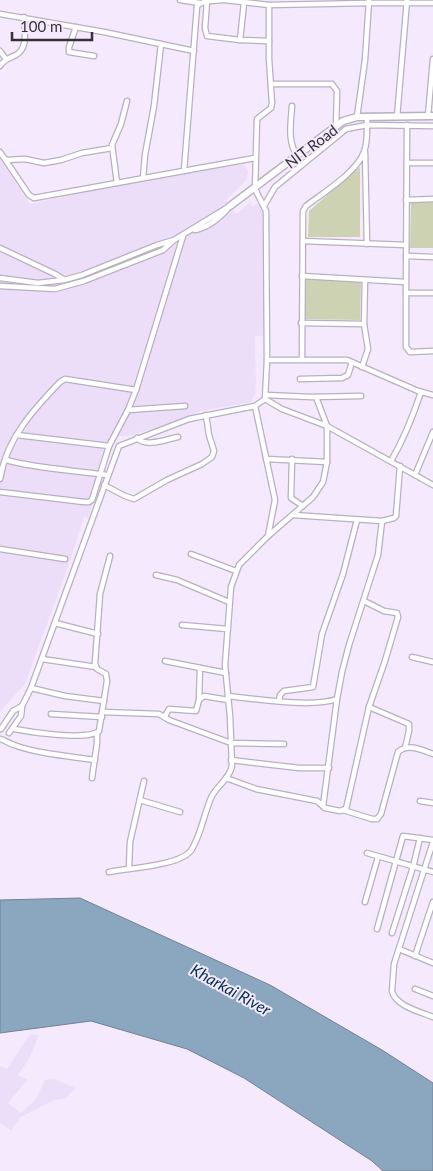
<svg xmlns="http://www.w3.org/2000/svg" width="433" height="1171" font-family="Lato,sans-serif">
<rect width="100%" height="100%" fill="#f4e9fd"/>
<g fill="#ecdef9">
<polygon points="0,159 30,204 95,189 244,164 248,171 247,179 226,201 236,214 251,202 251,206 260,204 262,210 264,277 264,336 255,336 256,382 255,394 251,402 201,411 174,423 128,436 116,436 88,518 84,517 70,561 25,684 0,712"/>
<polygon points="30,1034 39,1035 30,1057 18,1075 27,1080 8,1103 21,1113 36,1099 45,1080 55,1079 75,1088 66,1098 52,1101 21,1117 11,1130 0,1123 0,1066 7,1069"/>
</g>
<g fill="#cdd2b2">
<polygon points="360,167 360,237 308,237 309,211"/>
<polygon points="411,201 433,201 433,248 410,248"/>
<polygon points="305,279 361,281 360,320 305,319"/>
</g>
<polygon fill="#8ba6bf" stroke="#718397" points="80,898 270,985 382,1050 433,1083 433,1171 383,1171 372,1161 244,1078 187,1049 91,1021 0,1033 0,900"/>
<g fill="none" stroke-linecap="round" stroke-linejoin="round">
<defs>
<g id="street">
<polyline points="180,0 200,3"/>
<polyline points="225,0 269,5 369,3 433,3"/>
<polyline points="207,1 205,28 207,36 240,40 269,41"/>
<polyline points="0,14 104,32 194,51"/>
<polyline points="76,27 69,47 69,52 94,56"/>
<polyline points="240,40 244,3"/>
<polyline points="0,51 6,59"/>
<path d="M0,66C4,59 10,58 16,55C29,48 24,29 24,17"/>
<polyline points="271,84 332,84 337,91 336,127"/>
<path d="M292,106C291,123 287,140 297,156"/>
<polyline points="428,116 433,59"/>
<polyline points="357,117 365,60 369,1"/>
<polyline points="397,117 407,0"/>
<polyline points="407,125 406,291 408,293 433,293"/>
<polyline points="0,152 29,195 34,198 255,158"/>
<polyline points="365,152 367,244"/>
<polyline points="6,160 25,159 44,163 61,160 82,153 112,148"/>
<polyline points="408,163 433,163"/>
<path d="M184,171L197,6C202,0 215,1 223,0"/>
<polyline points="143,178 145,155 154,106 161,44"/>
<polyline points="117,183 112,145 121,124 127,101"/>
<polyline points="406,200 433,199"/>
<polyline points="264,206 275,187 346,129 367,125 433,126"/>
<path d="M195,230C209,227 220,218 229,207"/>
<polyline points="303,241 406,245"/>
<polyline points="0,248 55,274 63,279"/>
<polyline points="406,256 433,257"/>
<polyline points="302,276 405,282"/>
<polyline points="0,278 38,283 64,280 82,275 157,245 174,240 230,206"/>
<polyline points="0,286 55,289 84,281 163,250 173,241"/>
<polyline points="406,291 406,347 410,352 433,351"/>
<polyline points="301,323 364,324 365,280"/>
<path d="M302,359L303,211L306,206C323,193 357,172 364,152C368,142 367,128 367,117"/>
<polyline points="267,360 347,360 418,391 433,395"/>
<polyline points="362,367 368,349 364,324"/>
<polyline points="300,379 342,378 348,375 352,362"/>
<polyline points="266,395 311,397 361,396"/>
<polyline points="265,399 282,409 327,426 433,485"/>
<polyline points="255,406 275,500 268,536"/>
<polyline points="128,410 185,406"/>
<polyline points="17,435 109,446"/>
<path d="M137,438C146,448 167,439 178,437"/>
<polyline points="266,459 327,462"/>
<polyline points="292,459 291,498 303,506"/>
<path d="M6,460C39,469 73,470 107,475"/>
<path d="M391,461C404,439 413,416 421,392"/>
<polyline points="415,475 433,432"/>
<path d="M0,479C6,439 34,409 60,382L65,379L136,390"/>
<polyline points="104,485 125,496 134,499 167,480 202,464 212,457 214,451 209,435 206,415"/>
<polyline points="0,492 84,502 89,502 92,500 109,446 128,410 136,390 183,236"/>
<polyline points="293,515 382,521 394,518 396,516 400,466"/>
<polyline points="0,549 65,559"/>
<polyline points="191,554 236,571"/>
<polyline points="156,575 177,580 229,602"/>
<polyline points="55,623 98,634"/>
<polyline points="182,625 227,629"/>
<polyline points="412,657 433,662"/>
<polyline points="42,659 96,667"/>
<polyline points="165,661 226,673"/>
<polyline points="31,688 65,696 104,701"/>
<path d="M228,696C256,699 312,708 337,699L342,672L349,645L378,555L382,521"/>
<polyline points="199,700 200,668"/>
<polyline points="279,701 280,695 284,691 313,687 322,634 343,574 357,520"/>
<polyline points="369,707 409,724 409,731 405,748"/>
<polyline points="102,712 159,714 169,720 231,743 284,744"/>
<polyline points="51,714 102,717"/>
<polyline points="165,716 169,709 196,711 199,700 204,696 228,700"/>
<polyline points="1,729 13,711 22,706"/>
<path d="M14,729C30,732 87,741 99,731L107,681L106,674L97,669L95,663L100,594L110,556"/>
<polyline points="9,733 21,716 22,706 31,688 119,446 189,419 255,406 265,399 267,360 266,211 255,189 257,119 271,108 272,103 269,59 269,5"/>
<path d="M0,739C5,740 8,743 14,745C39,754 68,756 95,760"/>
<polyline points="231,760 299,768 329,768"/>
<polyline points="92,778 97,743 97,733"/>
<polyline points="226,778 256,789 317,801 325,808 340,811 346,809 369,707 385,661 398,617 397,613 384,611 364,601"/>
<polyline points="140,800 180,812"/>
<polyline points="420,801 433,803"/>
<polyline points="323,806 337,699"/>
<path d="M343,810L372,819H377L381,814L398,752C408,743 422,750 433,754"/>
<path d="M433,842L394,964L392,991C395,1006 421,1012 433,1017"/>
<polyline points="367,853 433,872"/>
<polyline points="129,868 130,842 144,781"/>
<path d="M109,872C129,868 182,866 192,849C201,834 204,814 211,798C216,786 229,780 232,766L230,716L225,665L231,587L239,565L268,536L313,497L323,482L327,462V426L316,397"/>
<polyline points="365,902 378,857"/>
<polyline points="377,929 403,836 433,840"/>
<polyline points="392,933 413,867 420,838"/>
<polyline points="399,949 433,963"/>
<polyline points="415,956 433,902"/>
<polyline points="415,989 433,996"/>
</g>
<polyline id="secondary" points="230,206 343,121 357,117 433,116"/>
</defs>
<use href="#street" stroke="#b9afc2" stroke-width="7"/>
<use href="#secondary" stroke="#b9afc2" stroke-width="9"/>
<use href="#street" stroke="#fff" stroke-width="4.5"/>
<use href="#secondary" stroke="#fff" stroke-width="6"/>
</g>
<g text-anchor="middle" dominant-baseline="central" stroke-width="4" stroke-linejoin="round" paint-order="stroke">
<g font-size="15" fill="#353139" stroke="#f4e9fd">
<text transform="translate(311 146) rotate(-37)">NIT Road</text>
</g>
<g font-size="16" font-style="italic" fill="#002f51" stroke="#f4e9fd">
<text transform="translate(231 989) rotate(29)">Kharkai River</text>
</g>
</g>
<path d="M12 32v8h80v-8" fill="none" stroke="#353139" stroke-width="2.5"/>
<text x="20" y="32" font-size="15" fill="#353139" stroke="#f4e9fd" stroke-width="4" paint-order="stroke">100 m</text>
</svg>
